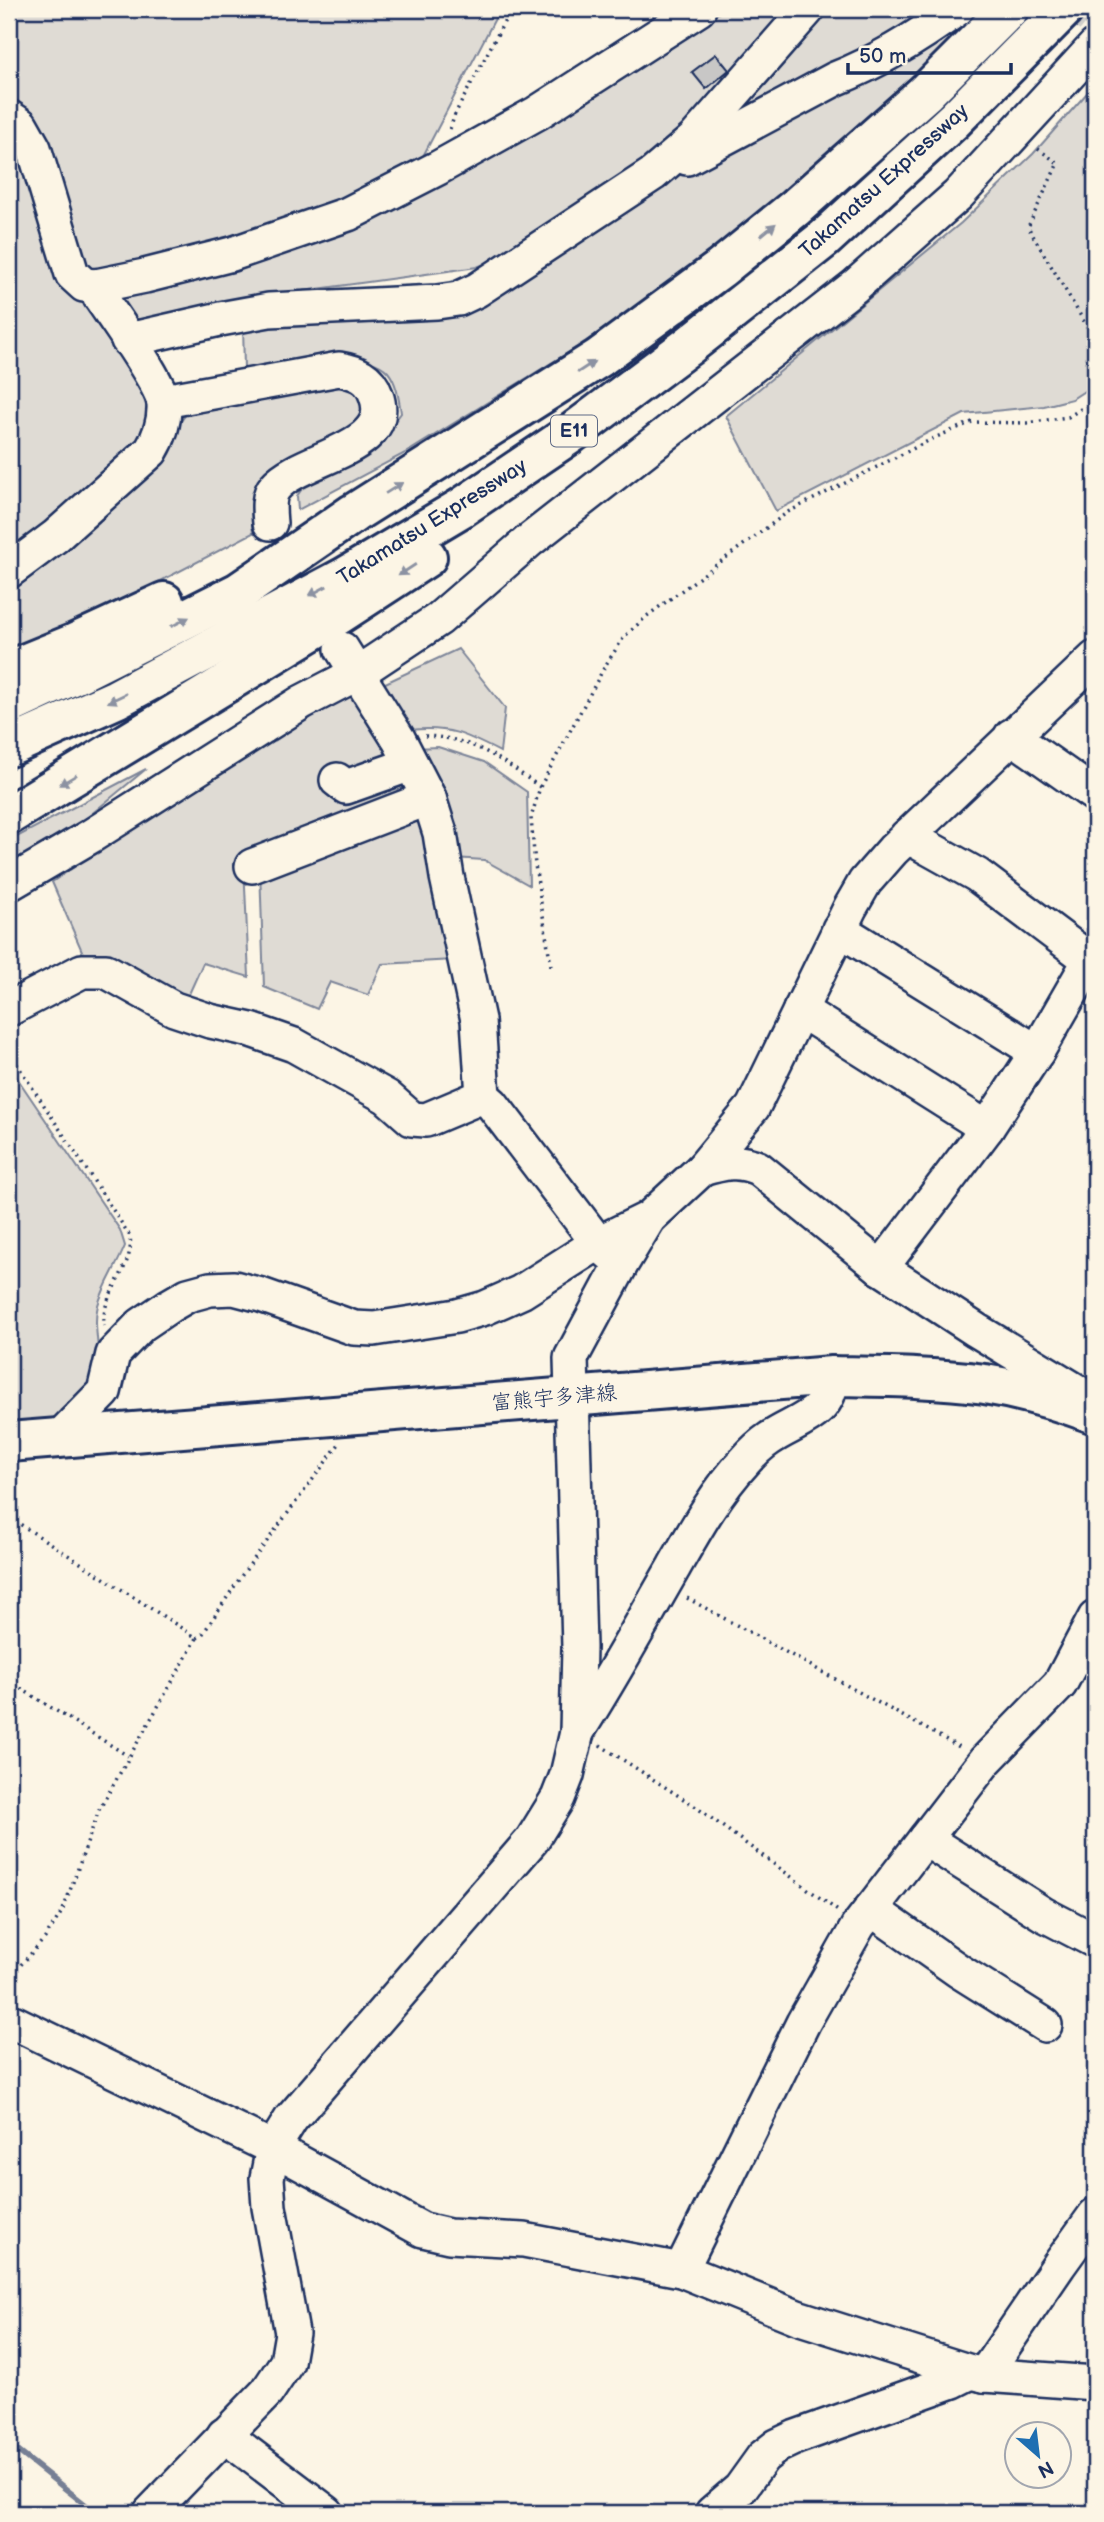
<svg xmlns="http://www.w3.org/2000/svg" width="1104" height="2522" font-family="'Balsamiq Sans','Klee One',sans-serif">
<rect width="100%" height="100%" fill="#fcf5e5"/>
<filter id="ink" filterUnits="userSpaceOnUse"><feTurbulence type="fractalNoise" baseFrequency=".0143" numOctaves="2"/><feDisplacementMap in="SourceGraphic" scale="14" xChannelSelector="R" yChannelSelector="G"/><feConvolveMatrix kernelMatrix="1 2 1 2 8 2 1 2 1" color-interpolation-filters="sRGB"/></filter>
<g filter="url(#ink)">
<g fill="#dfdbd4" stroke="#7d8599" stroke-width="2">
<polygon points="9,9 500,9 421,160 336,207 82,299 98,326 145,390 149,425 139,446 9,559"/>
<polygon points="725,9 800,9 641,172 520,250 477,267 216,303 137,320 113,288 541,125"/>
<path d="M822,9H992L710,259L577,347L409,451L298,510L297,496L306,483L384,436L401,413C399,400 397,383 388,372C366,346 275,364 244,370L243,323L488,296Z"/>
<polygon points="1095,84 1095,384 1072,399 1044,406 964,414 776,511 726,416 961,223 1033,154"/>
<path d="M341,384C362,395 366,398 358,422L274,465C251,488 249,502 253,533L80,623L9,655V589L45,566L99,522L165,457L181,421L193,405Z"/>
<path d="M458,649L505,708L500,752C465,734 450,726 410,730L381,685Z"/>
<polygon points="351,691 416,796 244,864 249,977 203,963 185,1003 85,958 52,882 231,761"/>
<polygon points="438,747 484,762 527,792 529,885 484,860 454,858 415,748"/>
<polygon points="146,769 66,835 9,866 9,841"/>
<polygon points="422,806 453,960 382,964 368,995 330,982 317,1009 264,987 260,868"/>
<path d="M9,1066L120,1230L125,1246C117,1266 104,1285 98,1305C94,1320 97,1334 98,1349C101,1376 82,1394 61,1410L65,1415L47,1422L9,1427Z"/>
</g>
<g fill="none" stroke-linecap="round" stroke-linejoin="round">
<polyline stroke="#767f94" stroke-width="6" points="9,2444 96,2513"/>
</g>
<polygon fill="#c8c7c6" stroke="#1b2f5e" stroke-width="2" points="716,54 729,70 706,89 692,72"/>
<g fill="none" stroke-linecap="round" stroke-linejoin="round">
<polyline stroke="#cfcdca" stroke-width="33" stroke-dasharray="33 17" stroke-linecap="butt" points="1079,9 1090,18"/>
<defs>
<g id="minor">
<polyline points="9,117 21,125 34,148 72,274 84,285 96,286 145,276 232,254 348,214 438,168 537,113 699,9"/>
<path d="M687,158L835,79C878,62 920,36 957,9"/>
<polyline points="128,340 220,319 269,310 437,302 458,299 477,290 653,174 694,139 808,9"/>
<path d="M164,401L339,369C356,372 370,377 376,395C396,450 301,456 275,487C267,496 269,511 270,523"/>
<path d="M9,571L56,536L151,451C160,436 165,422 164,404C162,385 113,316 100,297L96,286"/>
<polyline points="342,649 399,740 429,798 440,833 447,877 478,1020 483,1096 492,1104 598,1243 614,1257"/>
<polyline points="1011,736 1095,795"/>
<polyline points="337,780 346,787 411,764"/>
<polyline points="252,866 429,798"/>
<polyline points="9,884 91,836 302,702 356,674 439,619 530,540 855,286 958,195 1095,46"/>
<polyline points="839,929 1037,1052"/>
<polyline points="9,1009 82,971 106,971 174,1009 210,1021 251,1030 294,1045 387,1097 412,1119 426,1120 483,1096"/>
<polyline points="800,1010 987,1128"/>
<path d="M702,1169C723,1163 738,1159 758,1168L881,1268L976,1330L1075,1390L1095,1414"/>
<polyline points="881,1268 987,1128 1037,1052 1090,960 977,875 907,836"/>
<polyline points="59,1438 104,1392 113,1354 141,1325 169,1306 188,1295 210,1289 234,1288 261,1295 354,1328 374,1329 457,1316 485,1308 521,1292 598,1243 649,1218"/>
<path d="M577,1732C612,1678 642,1622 674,1567C695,1530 716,1492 745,1461C752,1453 760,1445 769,1439C797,1420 830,1416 832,1376"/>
<polyline points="925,1839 1043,1914 1095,1941"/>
<polyline points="871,1909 959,1971 1045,2025"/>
<polyline points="9,2020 273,2148 423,2230 449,2236 524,2240 681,2270 797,2317 971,2372 984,2375 1095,2383"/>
<polyline points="681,2270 803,2023 858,1926 985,1761 1060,1684 1095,1618"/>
<polyline points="984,2375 1059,2265 1095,2215"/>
<polyline points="224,2435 327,2513"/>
<polyline points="150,2513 267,2392 287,2362 292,2333 269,2207 267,2178 273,2148 291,2119 532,1840 558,1798 567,1775 577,1732 579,1647 571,1358 622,1263 649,1218 702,1169 753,1107 850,908 865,882 893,850 1095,658"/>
<polyline points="712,2513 740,2489 763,2457 777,2446 796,2437 953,2381 971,2372"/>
</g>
<path id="major" d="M9,1442L832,1376C883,1377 934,1377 985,1384C1022,1390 1060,1401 1095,1414"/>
<g id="highway">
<polyline points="9,670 75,643 164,602"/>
<polyline points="9,705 80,672 239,592 354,513 599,358 720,269 795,208 925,93 1009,9"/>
<polyline points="9,747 116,699 345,577 461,508 572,433 687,347 824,239 954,120 1064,9"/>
<polyline points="9,815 338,615 427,557"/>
</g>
</defs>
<use href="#minor" stroke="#1b2f5e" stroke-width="38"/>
<use href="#major" stroke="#1b2f5e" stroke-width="44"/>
<use href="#highway" stroke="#1b2f5e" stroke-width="44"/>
<g stroke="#1b2f5e" stroke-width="3.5" stroke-dasharray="2 5" stroke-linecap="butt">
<polyline points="450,129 455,114 511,9"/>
<polyline points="1038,149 1058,163 1028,227 1095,340"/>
<path d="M425,736C475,738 501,760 540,787"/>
<polyline points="551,966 535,865 531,818 540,787 605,666 624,637 647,616 788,512 932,439 972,422 1027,423 1068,417 1095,400"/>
<path d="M9,1052L130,1236C135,1269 100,1293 104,1326"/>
<polyline points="9,1517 197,1638 99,1810 63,1910 45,1938 9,1978"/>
<polyline points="687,1598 963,1749"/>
<polyline points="197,1638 202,1635 242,1575 339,1444"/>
<polyline points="9,1681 128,1756"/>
<polyline points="600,1745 696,1807 838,1911"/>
</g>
<use href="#minor" stroke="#fcf5e5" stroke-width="33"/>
<use href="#major" stroke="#fcf5e5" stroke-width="38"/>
<use href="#highway" stroke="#fcf5e5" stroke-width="38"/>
</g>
<defs><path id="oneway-solid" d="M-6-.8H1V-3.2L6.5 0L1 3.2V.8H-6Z" transform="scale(1.75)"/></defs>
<g fill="#8c92a2">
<use href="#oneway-solid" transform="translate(768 230) rotate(-39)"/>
<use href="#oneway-solid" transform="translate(586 367) rotate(-33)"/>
<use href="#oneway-solid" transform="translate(394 488) rotate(-32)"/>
<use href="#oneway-solid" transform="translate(407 570) rotate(147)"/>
<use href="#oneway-solid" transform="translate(318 591) rotate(152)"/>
<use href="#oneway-solid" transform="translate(180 622) rotate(-27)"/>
<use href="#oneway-solid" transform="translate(117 698) rotate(154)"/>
<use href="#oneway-solid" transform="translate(68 780) rotate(149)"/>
</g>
</g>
<g text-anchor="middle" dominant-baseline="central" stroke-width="7" stroke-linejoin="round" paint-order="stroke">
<rect fill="#fcf5e5" stroke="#5e6a86" stroke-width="2" x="551" y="415.5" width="46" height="31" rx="5"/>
<g font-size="19" font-weight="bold" fill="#1b2f5e">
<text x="574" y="431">E11</text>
</g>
<g font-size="21" fill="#1b2f5e" stroke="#fcf5e5">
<text transform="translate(884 181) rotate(-42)">Takamatsu Expressway</text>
<text transform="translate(432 522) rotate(-32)">Takamatsu Expressway</text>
<text transform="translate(554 1398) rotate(-5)">富熊宇多津線</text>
</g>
</g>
<rect width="1104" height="2522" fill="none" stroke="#fcf5e5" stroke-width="35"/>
<rect x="18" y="18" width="1069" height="2487" fill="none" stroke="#1b2f5e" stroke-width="2.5" filter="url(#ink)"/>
<g transform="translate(1038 2455) rotate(152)"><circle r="33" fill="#fcf5e5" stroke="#a2a6af" stroke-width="2"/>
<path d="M0-5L12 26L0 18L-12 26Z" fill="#1f6fb2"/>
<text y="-10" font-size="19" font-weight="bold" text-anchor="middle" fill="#1b2f5e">N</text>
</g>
<path d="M848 63v10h163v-10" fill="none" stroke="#1b2f5e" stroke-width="3.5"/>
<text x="859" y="63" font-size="21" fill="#1b2f5e" stroke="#fcf5e5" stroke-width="5" paint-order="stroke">50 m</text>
</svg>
